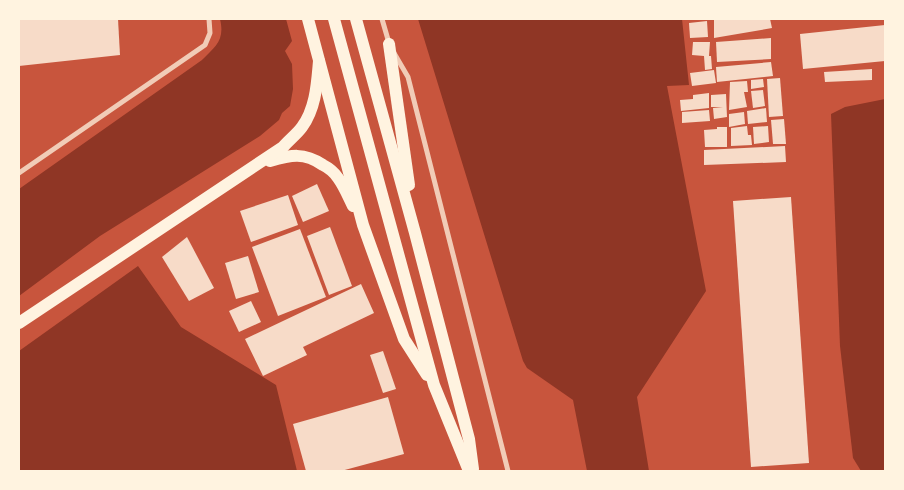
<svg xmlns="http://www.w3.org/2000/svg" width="904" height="490" font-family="Overpass,sans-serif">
<rect width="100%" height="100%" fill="#c8553d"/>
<g fill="#8f3625">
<path d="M220,19H286L292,41L285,51L292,64L293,89L290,106L282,113L279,120L260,136L100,236L19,296V189L202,60C216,46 225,40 220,19Z"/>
<polygon points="418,19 682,19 689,85 667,86 706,291 637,397 649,471 587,471 573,400 527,368 523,361"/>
<polygon points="885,99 885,471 861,471 853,458 840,346 831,114 845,107"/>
<polygon points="138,266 181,327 276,385 297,471 19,471 19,351"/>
</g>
<g fill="#f7dbc8">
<polygon points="19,19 118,19 120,55 19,66"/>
<polygon points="724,19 770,19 772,28 714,38 714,20"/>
<polygon points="707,21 708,37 690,38 689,23"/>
<polygon points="885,25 885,61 803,69 800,34"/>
<polygon points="771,38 771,59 717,62 716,42"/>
<polygon points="693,42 710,42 709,56 711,56 712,69 705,70 704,56 692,55"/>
<polygon points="771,62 773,76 717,82 716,67"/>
<polygon points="872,69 872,80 825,82 824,72"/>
<polygon points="714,70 716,83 692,86 690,73"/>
<polygon points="780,78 783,116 769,117 767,79"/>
<polygon points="763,79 764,87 751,89 751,80"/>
<polygon points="747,81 748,92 744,92 747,107 729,110 730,82"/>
<polygon points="763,90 765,106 753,108 751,91"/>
<polygon points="709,93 709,108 681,111 680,100 693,99 693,95"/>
<polygon points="726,94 727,117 714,119 713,108 723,107 711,107 711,95"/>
<polygon points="766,108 767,122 748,124 747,111"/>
<polygon points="709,110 710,121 682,123 682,112"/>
<polygon points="744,112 745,124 729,127 729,114"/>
<polygon points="784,119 786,144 773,144 771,120"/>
<polygon points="747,126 748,135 751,135 752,145 731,146 731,128"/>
<polygon points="768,126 769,142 754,144 753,127"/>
<polygon points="717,127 727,127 727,147 705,147 704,130 717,129"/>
<polygon points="785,146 786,162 704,165 704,150"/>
<polygon points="317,184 329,211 303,222 292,196"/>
<polygon points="288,195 298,225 251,242 240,211"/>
<polygon points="791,197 809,463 751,467 733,201"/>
<polygon points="330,227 352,286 329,295 307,236"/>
<polygon points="300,229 326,297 278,316 252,247"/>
<polygon points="187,237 214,288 189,301 162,257"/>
<polygon points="248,256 259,292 236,299 225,263"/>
<polygon points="361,284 374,313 303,347 307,355 263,376 245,339"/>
<polygon points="251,301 261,322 239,332 229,311"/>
<polygon points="383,351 396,389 383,393 370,355"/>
<polygon points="388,397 404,454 341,471 306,471 293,424"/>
</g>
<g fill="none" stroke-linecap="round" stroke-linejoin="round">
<g stroke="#f1ccb7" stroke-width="5">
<polyline points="382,19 389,43"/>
<polyline points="394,53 408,77 508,471"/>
<polyline points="19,173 205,45 210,33 209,19"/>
</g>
<g stroke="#fff3e0" stroke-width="12">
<polyline points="308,19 363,225 404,339 427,375"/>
<polyline points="334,19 434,385 469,471"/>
<polyline points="356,19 415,233 469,439 473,469"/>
<polyline points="389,44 409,185"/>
<path d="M270,161C291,155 304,152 323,165C329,168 334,172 338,178C344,186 348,196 353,206"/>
<path d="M19,323L283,147C289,140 297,134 302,127C316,108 317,83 319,61"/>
</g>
</g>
<rect width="904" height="490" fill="none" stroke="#fff3e0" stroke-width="40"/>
</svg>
